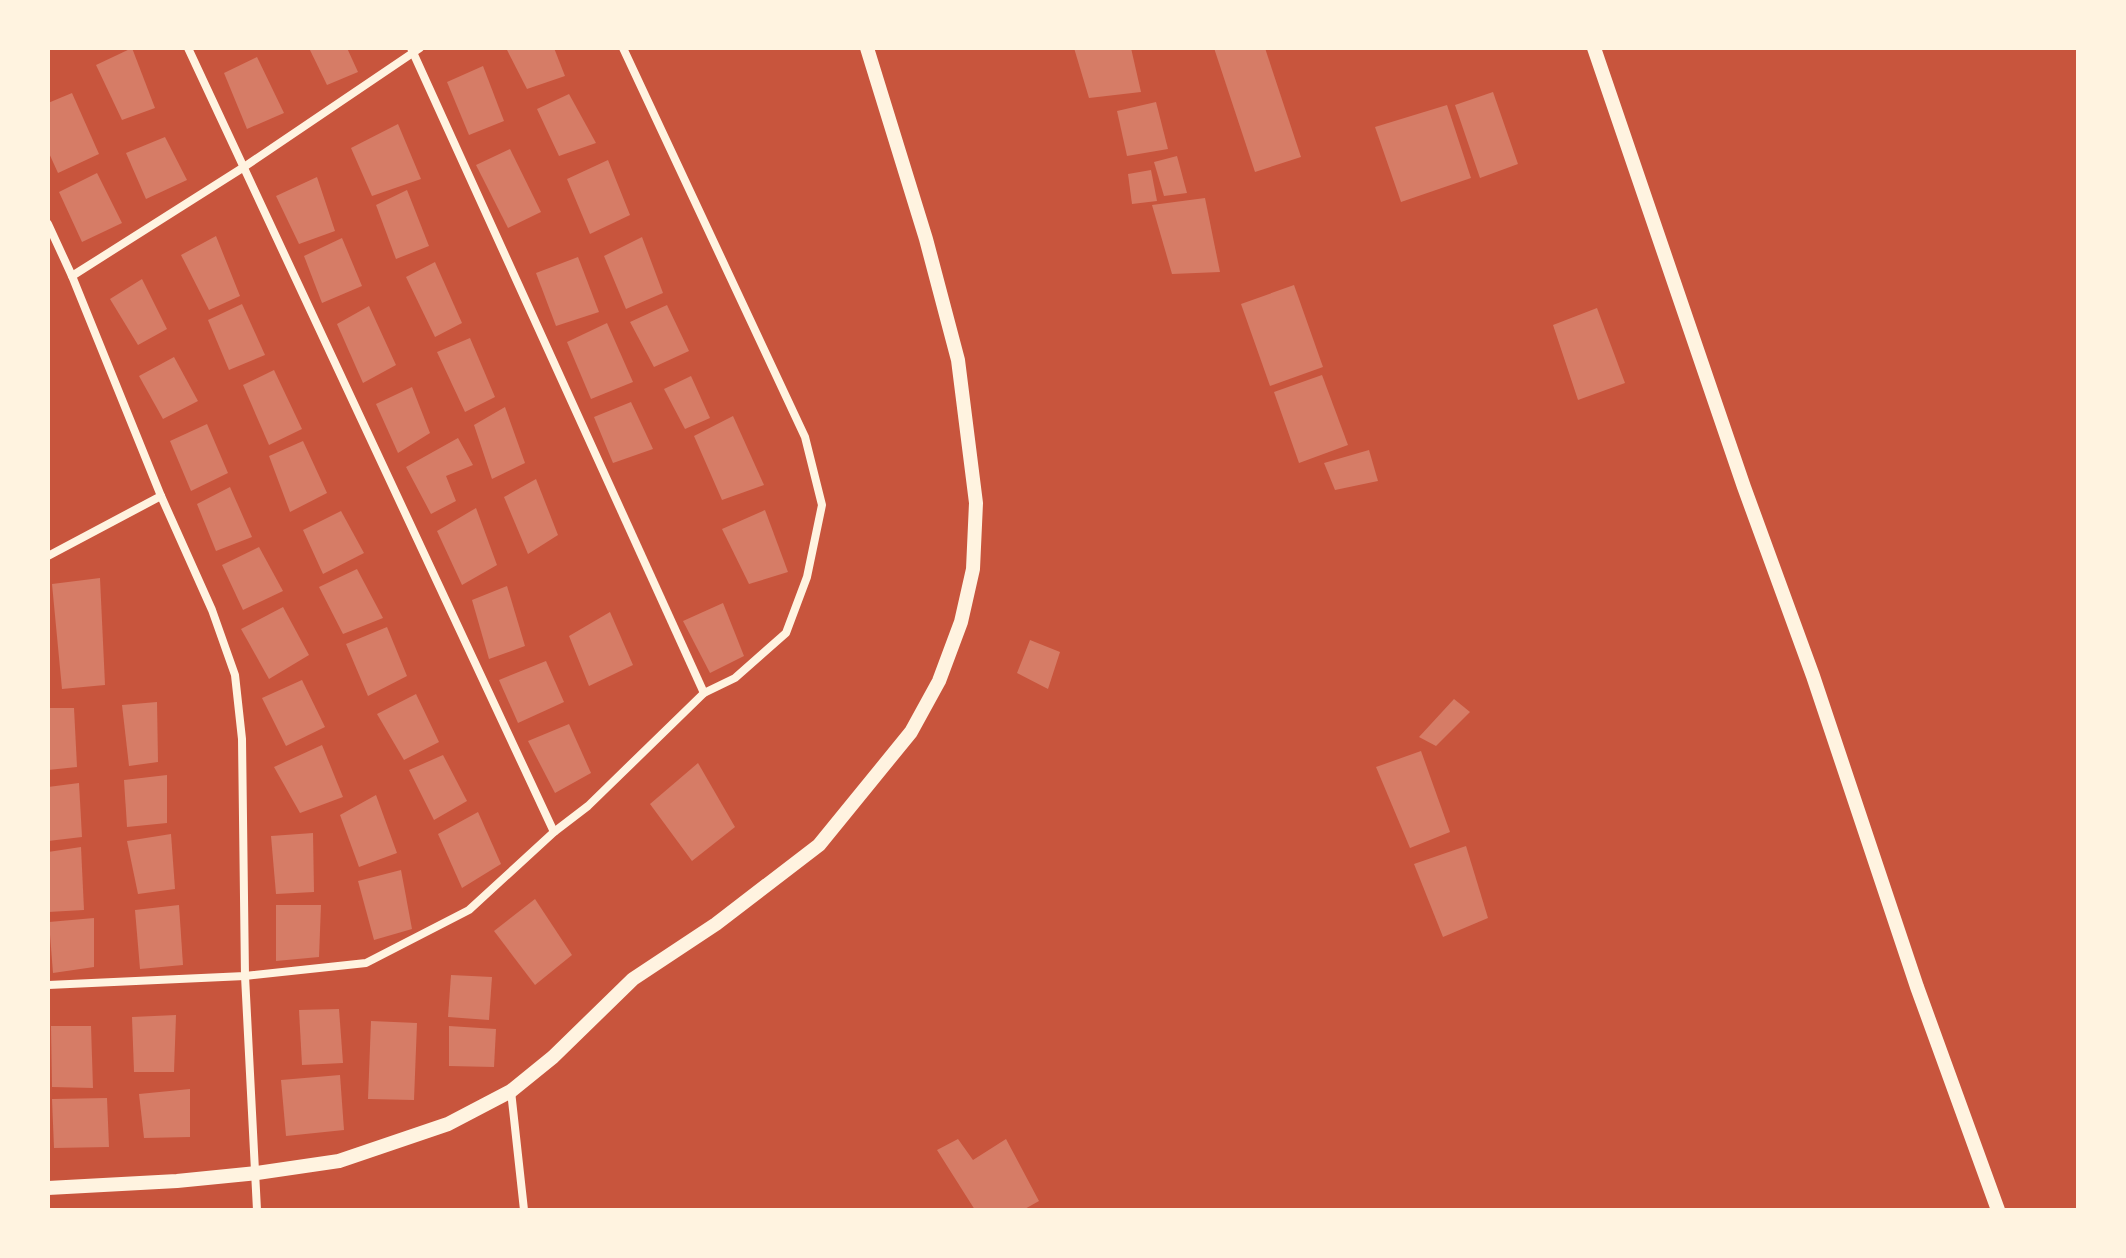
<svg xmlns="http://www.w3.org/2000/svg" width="2126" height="1258" font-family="'Noto Sans',sans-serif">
<rect width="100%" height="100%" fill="#c8553d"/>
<g fill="#d67c66">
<polygon points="132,48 155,108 122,120 96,65"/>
<polygon points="309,48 347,48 358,72 327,85"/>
<polygon points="506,48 554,48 565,76 527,89"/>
<polygon points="1074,48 1131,48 1141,92 1089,98"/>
<polygon points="1214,48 1265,48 1301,157 1255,172"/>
<polygon points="257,57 284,113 247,129 224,73"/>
<polygon points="483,66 504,121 469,135 447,82"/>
<polygon points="1493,92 1518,164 1480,178 1455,105"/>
<polygon points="72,93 99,154 58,173 48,151 48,103"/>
<polygon points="569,94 596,143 559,156 537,109"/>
<polygon points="1156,102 1168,149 1127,156 1117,111"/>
<polygon points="1447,105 1471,178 1401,202 1375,127"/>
<polygon points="398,124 421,179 372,196 351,148"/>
<polygon points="165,137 187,180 146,199 126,153"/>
<polygon points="510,149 541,212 508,228 476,165"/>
<polygon points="1177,156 1187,193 1164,196 1154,162"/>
<polygon points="608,160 630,215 590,234 567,179"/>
<polygon points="1151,170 1157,201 1132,204 1128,174"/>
<polygon points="97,173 122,223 82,242 59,192"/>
<polygon points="317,177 335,231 299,244 276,196"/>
<polygon points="407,190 429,246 396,259 376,205"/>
<polygon points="1205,198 1220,272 1172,274 1152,205"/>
<polygon points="216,236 240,296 209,310 181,255"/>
<polygon points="642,237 663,293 626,309 604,256"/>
<polygon points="342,238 362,286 322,303 304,256"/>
<polygon points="578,257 599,312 556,326 536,273"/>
<polygon points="435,262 462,323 435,337 406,277"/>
<polygon points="142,279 167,329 138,345 110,299"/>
<polygon points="1294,285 1323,367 1270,386 1241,304"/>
<polygon points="242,304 265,355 229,370 208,320"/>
<polygon points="667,305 689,351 654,367 630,322"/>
<polygon points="369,306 396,365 363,383 337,324"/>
<polygon points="1597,308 1625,383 1578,400 1553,325"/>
<polygon points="607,323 633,382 591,399 567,342"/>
<polygon points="470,338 495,397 465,412 437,352"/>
<polygon points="174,357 198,401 163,419 139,376"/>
<polygon points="274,370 302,429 269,445 243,385"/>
<polygon points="1322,375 1348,445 1299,463 1274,392"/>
<polygon points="691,376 710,418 685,429 664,389"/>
<polygon points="412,387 430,433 398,453 376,404"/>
<polygon points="631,402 653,449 613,463 594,417"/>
<polygon points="505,407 525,463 492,479 474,425"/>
<polygon points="733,416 764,485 722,500 694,436"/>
<polygon points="207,424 228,473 191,491 170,441"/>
<polygon points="458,438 473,465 446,476 456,501 431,514 406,467"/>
<polygon points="303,441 327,493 290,512 269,456"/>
<polygon points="1369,450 1378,481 1335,490 1324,463"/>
<polygon points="536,479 558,535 528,554 504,497"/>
<polygon points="230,487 252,537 216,551 197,504"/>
<polygon points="476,508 497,565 462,585 437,531"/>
<polygon points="765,510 788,572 749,584 722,529"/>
<polygon points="341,511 364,553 323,574 303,530"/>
<polygon points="259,547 283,591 243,610 222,565"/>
<polygon points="357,569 383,618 343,634 319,587"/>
<polygon points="100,578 105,685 62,689 52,584"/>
<polygon points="507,586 525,646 489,659 472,600"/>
<polygon points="723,603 744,656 710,673 683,621"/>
<polygon points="283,607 309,655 269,679 241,629"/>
<polygon points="610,612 633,665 589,686 569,636"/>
<polygon points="387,627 407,676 368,696 346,644"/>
<polygon points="1030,640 1060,652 1048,689 1017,673"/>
<polygon points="546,661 564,702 518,723 499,680"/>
<polygon points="302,680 325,727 286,746 262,698"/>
<polygon points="416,694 439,742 404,760 377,714"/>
<polygon points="1454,699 1470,712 1436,746 1419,737"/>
<polygon points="157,702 158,762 129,766 122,705"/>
<polygon points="48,708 74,708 77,767 48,770"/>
<polygon points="569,724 591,773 555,793 528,741"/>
<polygon points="322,745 343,797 300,813 274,767"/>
<polygon points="1421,751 1450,832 1410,848 1376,767"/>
<polygon points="443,755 467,801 434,820 409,770"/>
<polygon points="698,763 735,827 692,861 650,804"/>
<polygon points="167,775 167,823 127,827 124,780"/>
<polygon points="79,783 82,837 48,841 48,787"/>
<polygon points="376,795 397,853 359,867 340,815"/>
<polygon points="478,812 501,864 462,888 438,834"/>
<polygon points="313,833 314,892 276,894 271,836"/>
<polygon points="171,834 175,889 138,894 127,841"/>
<polygon points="1466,846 1488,918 1443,937 1414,864"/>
<polygon points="81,847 84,910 48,912 48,852"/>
<polygon points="401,870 412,929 374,940 358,881"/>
<polygon points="535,899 572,955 535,985 494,931"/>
<polygon points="179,905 183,965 140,969 135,910"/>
<polygon points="276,905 321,905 319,957 276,961"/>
<polygon points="94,918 94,967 53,973 49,922"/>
<polygon points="451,975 492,977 489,1020 448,1017"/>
<polygon points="339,1009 343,1063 302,1065 299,1010"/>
<polygon points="176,1015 174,1072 134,1072 132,1017"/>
<polygon points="371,1021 417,1023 414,1100 368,1099"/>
<polygon points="51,1026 91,1026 93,1088 52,1087"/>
<polygon points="449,1026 496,1029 494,1067 449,1066"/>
<polygon points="340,1075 344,1130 286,1136 281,1080"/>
<polygon points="190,1089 190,1137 144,1138 139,1094"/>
<polygon points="107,1098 109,1147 54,1148 52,1099"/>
<polygon points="958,1139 973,1160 1006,1139 1039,1201 1023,1210 975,1210 937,1150"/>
</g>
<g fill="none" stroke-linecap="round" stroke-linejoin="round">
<g stroke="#fff3e0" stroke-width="8">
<polyline points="188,48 554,832"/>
<polyline points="411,48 704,693"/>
<polyline points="48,224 72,276 161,496 212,610 235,675 242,739 245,976 257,1210"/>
<polyline points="72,276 244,167 420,48"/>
<polyline points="48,556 161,496"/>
<polyline points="48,985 245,976 366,963 469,910 554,832 588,806 704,693 735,678 786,633 807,577 822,505 805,437 623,48"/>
<polyline points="511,1091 524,1210"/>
</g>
<g stroke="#fff3e0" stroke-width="14">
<polyline points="1594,48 1744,487 1813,676 1917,987 1998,1210"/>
<polyline points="48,1188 177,1181 257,1173 339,1161 448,1124 511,1091 553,1057 633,979 716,924 819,845 911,732 939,681 961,622 973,569 976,503 958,360 926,239 867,48"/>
</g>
</g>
<rect width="2126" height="1258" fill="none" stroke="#fff3e0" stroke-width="100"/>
</svg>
